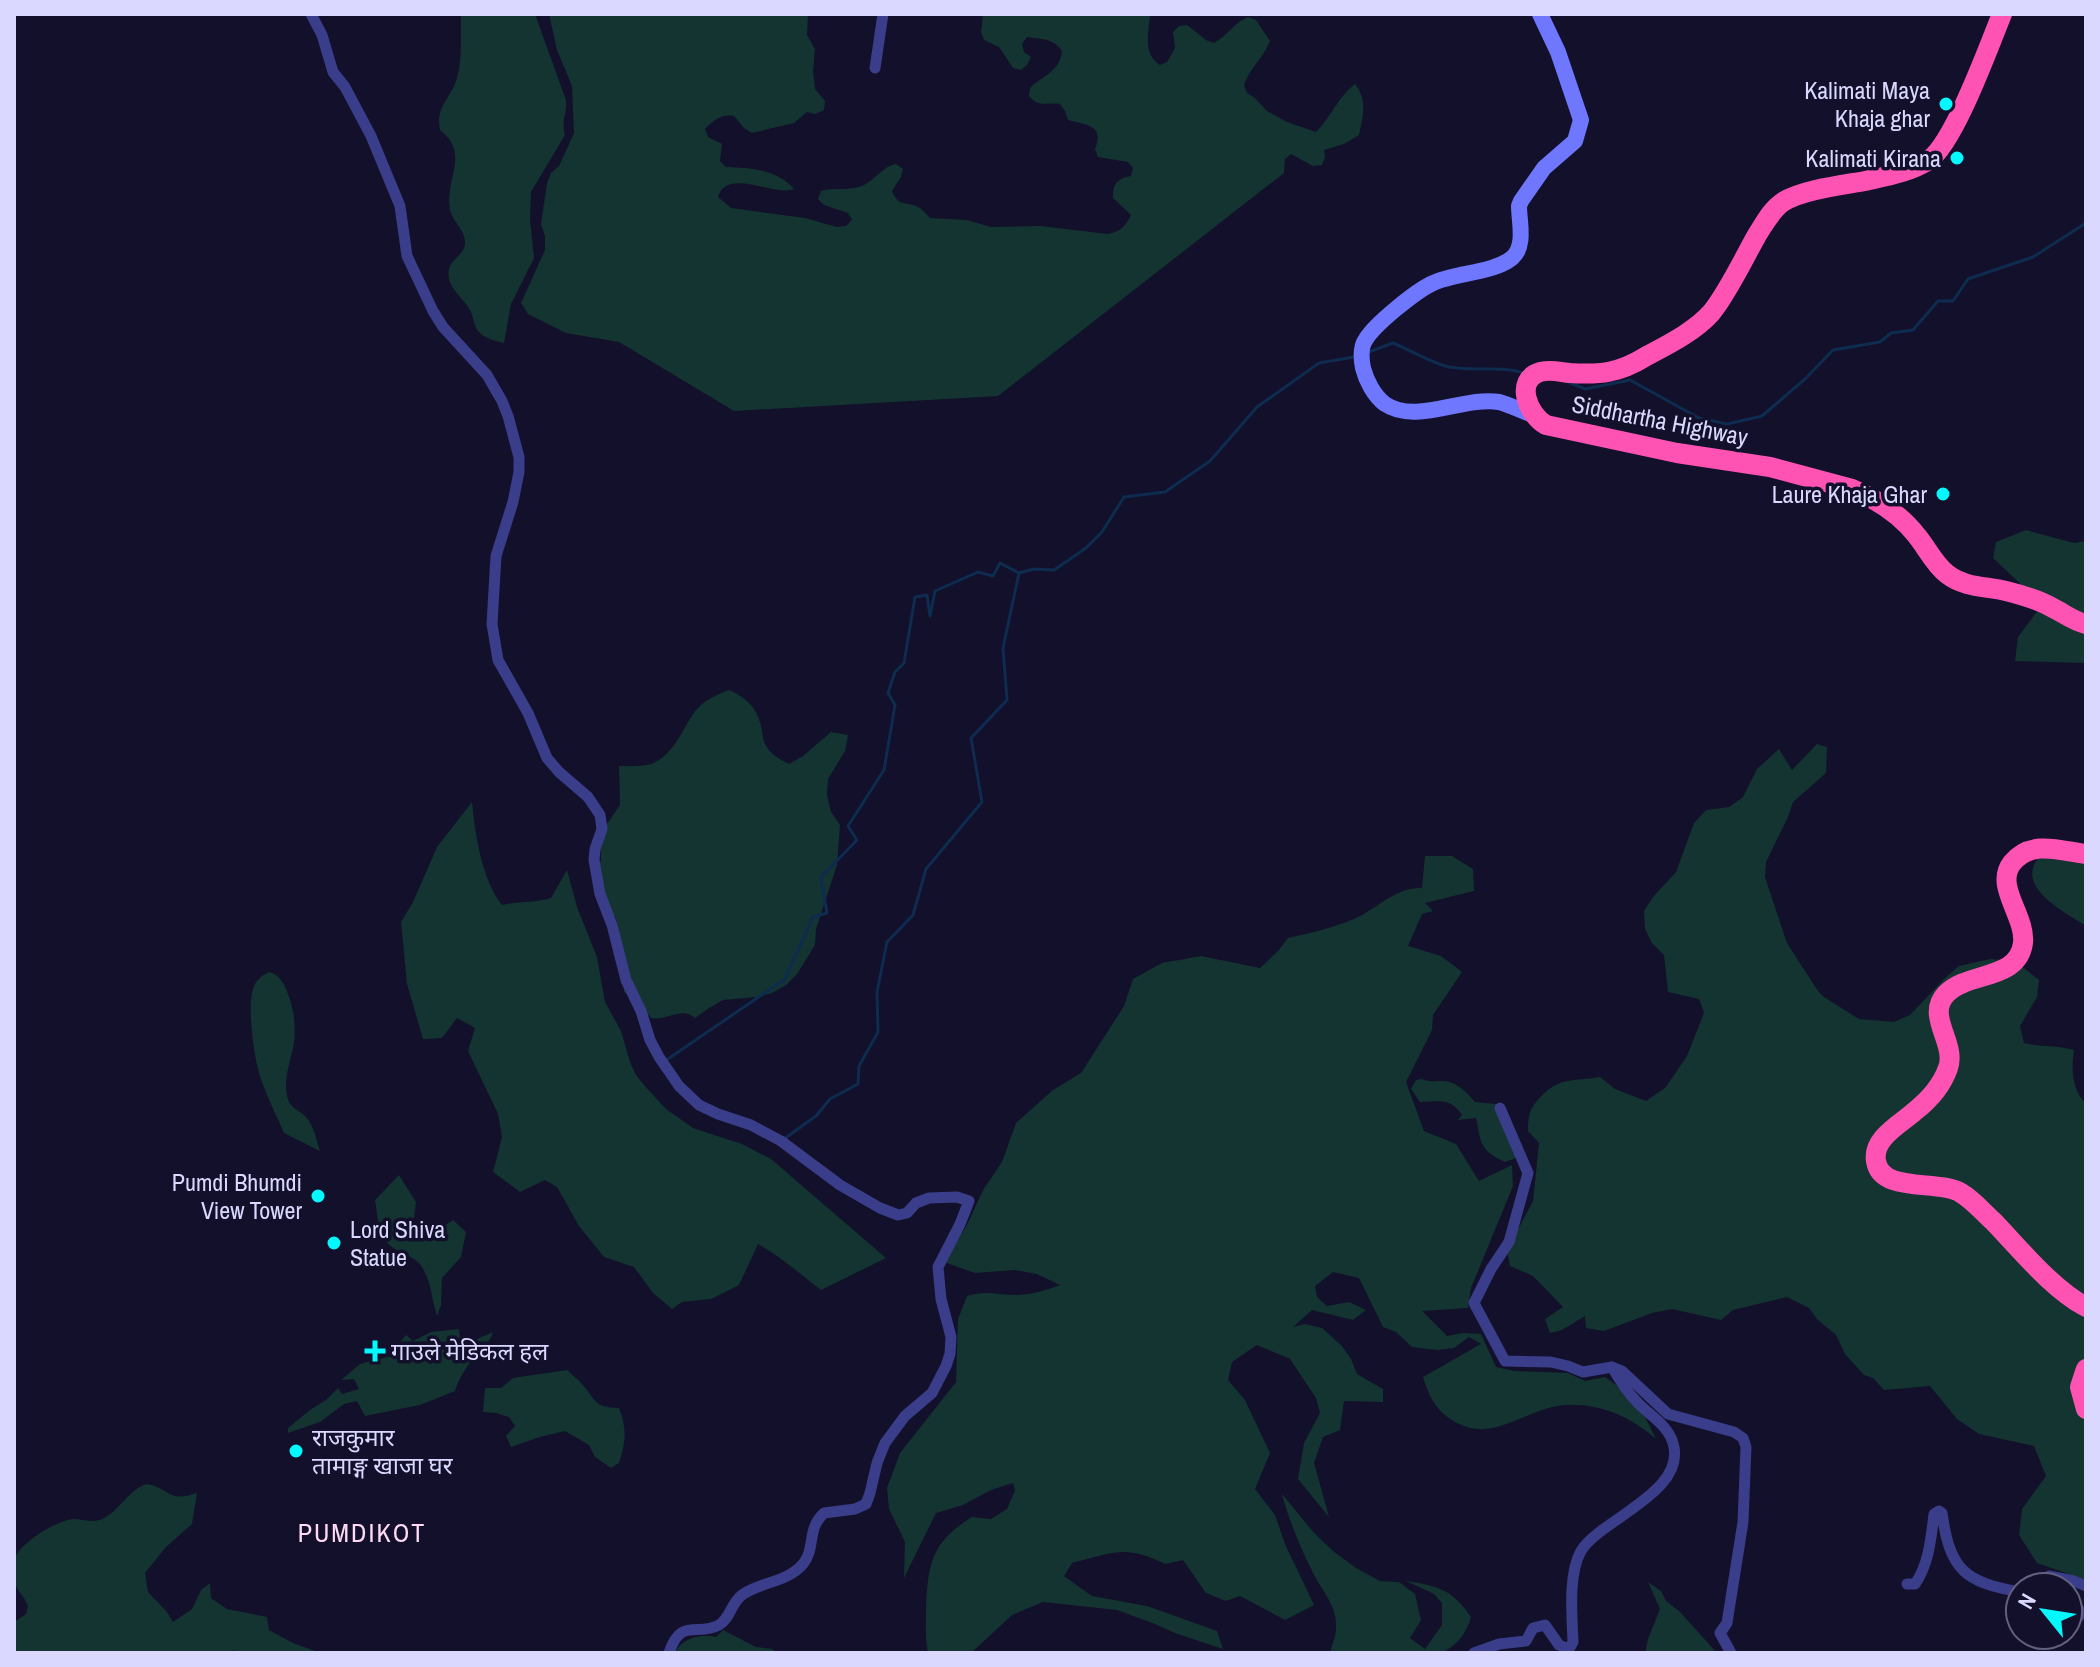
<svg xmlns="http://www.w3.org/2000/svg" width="2100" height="1667" font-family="'Archivo Narrow','Noto Sans Devanagari',sans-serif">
<rect width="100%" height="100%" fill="#12102a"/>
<g fill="#133430">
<path d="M461,14H535L566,100C567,115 561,120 565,135L531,192L530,219L534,258L511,304L504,343C496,341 487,339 481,334C474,328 474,320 471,312C464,297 445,288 449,269C452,258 464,255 465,244C466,230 453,223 450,210C444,179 471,154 440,130C435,106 451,99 457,78C463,57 460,35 461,14Z"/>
<path d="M549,14H808L807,35L815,49L813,72L815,89L825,101L824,110L815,114L807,112L794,123L752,133L744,128L734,116C721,114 714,120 705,129L708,137L722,144L720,161L726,167C750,168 777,169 794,189C774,197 727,167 718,197L731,208L805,218L837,227L846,226L852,220L848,213L824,205L818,199L821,191C834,187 849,191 862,186C875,180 882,167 896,164L903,169L901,177L892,191C899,209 908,200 920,208C924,211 927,215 930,218L967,220L991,227L1040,226L1108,234C1120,232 1126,226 1131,215L1113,198C1112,184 1118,178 1131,176L1133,168L1128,162L1098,157L1095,149C1105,124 1085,125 1068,120L1065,111L1060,104C1047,102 1039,108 1029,96L1030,88C1043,75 1060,72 1062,51C1053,38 1041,39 1027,37L1022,44L1024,52L1031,57L1027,65L1021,70L1013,68L999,47L984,40L981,32L983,14H1150C1149,32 1142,54 1160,65L1167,62L1175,48L1173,32L1179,26L1187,25L1206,40L1214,43C1227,36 1235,22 1248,17L1256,20L1270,41C1264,57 1249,69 1244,85L1247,93L1255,98L1267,111L1287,122L1316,132C1332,116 1337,98 1355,84C1368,101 1363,116 1359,135L1344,144L1324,150L1325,157L1322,165L1313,166L1291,154L1285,159L1284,173L998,396L734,411L619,342L566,333L528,314L521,303L545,250V236L541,224L547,183L551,173L559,166L574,133L572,86L557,50Z"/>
<polygon points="2026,530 2074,543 2086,541 2086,663 2015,661 2018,637 2038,610 2031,594 1993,558 1996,542"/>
<path d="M729,690C745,697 757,707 761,726C763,732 762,739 765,744C770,754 779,759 789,764L803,756L831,732L848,735L845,751L828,779L827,795L831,812L840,825L837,865L816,929L815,945L797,974L786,985L772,993L756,997L723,1000L709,1008L695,1018C681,1006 668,1021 651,1018L636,999L624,992L621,942L616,918L606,905L596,878L601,859L600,834L620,805L619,766C629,766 641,767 651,764C674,756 683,727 696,710C705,700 716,695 729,690Z"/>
<path d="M1817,744L1827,747L1826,773L1793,802L1788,817L1766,862L1765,877L1787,943L1818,991L1824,997L1859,1019L1894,1022L1910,1015L1946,977L1959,966L1990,959L2015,961L2039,980L2037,997L2020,1026L2024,1043C2041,1047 2057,1045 2074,1050C2071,1069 2072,1090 2086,1104V1580L2037,1563L2019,1535L2022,1509L2046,1476L2034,1446L1979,1434L1957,1419L1930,1386L1884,1390L1873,1378L1864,1375L1845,1354L1836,1335L1817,1319L1809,1308L1787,1297L1733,1310L1721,1320L1672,1309L1652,1313L1604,1331L1586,1328L1585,1316L1562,1330L1550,1333L1545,1319L1563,1307L1533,1276L1510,1266L1507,1250L1533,1201L1539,1143L1528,1131C1528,1125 1528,1118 1530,1112C1537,1098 1552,1083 1568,1081C1579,1079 1589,1079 1600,1077L1615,1089L1646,1101L1665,1088L1687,1056L1704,1013L1699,999L1668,992L1664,955L1652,943L1645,929L1644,911L1653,897L1676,872L1694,823L1706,810L1729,807L1743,797L1757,769L1779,749L1792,770Z"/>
<path d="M472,802C475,834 482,880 502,905C519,901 534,903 551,898L567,870L577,907L597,957L605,1002L621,1031L630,1062L636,1075L644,1085L666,1109L693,1128L742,1144L771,1159L886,1258L821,1290C800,1274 781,1257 758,1244L739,1285L711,1299L682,1302L672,1309L653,1293L634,1267L604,1257L579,1226L557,1187L545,1180L520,1192L493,1172L502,1137L498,1114L468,1051L475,1028L457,1018L442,1038L423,1039L407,984L401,922L413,902L437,847Z"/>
<path d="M2043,853L2086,860V924H2083C2061,910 2010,884 2043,853Z"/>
<path d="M1425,856H1452L1473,869L1474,891L1425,903L1433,911L1422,914L1408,946L1441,956L1462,972L1433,1015L1432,1030L1406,1082L1424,1131L1456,1144L1479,1181L1512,1165L1513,1186L1471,1288L1468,1308L1422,1311L1447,1336L1463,1333L1481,1334L1496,1367L1514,1371L1568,1373L1585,1381L1605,1377L1619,1387L1642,1410L1656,1439C1631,1417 1600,1403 1565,1405C1529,1407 1495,1442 1459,1424C1437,1413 1430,1399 1423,1377L1481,1344L1469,1337L1454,1348L1438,1350L1412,1347L1396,1332L1383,1327L1359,1278L1333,1272L1315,1286L1317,1297L1327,1306L1349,1302L1366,1310L1353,1320L1312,1310L1293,1327L1305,1324L1322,1328L1342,1346L1351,1359L1357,1374L1383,1389V1402L1344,1401L1340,1430L1323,1437L1314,1463L1329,1517L1298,1479L1304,1443L1320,1413L1316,1398L1290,1359L1257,1345L1232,1362L1228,1380L1245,1400L1270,1453L1255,1489L1275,1515L1285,1544L1314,1605L1285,1620L1240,1596L1226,1601L1206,1593L1183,1560L1165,1564C1125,1544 1113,1553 1072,1563L1064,1576L1092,1596L1147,1606L1217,1631L1223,1649L1175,1633L1155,1624L1117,1610L1043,1602L1012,1615L971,1653H928C925,1638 926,1623 926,1608C928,1562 932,1542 972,1517L991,1519L1007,1509L1015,1490L1013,1483L991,1490L963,1505L936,1513L904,1578L905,1542L889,1509L887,1488L900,1453L956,1382L958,1319L967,1296C986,1290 995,1295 1014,1295C1031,1295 1044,1291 1060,1285L1037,1274L1015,1270L975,1273L944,1262L967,1225L983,1190L1002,1162L1016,1123L1053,1090L1081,1073L1124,1006L1133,979L1162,963L1201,956L1260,968L1278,951L1288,938C1311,933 1332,928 1354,919C1377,909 1395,887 1422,888Z"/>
<path d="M269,972C280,975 284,983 288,994C294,1009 296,1027 294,1043C291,1060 282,1082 288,1099C290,1108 299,1110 305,1116C314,1125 316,1139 320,1151L284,1133C276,1114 266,1095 260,1076C254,1058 247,1007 253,989C255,981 261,976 269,972Z"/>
<path d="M1421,1079C1431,1082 1431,1081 1441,1081C1455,1080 1467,1092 1475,1102L1496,1104L1500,1119L1516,1158L1505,1162C1480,1151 1481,1143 1476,1118L1458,1120L1462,1115C1450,1097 1439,1102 1420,1102L1411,1089L1416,1080Z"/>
<path d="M399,1175L416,1202L412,1234L439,1229L453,1220L466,1232L461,1257L442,1278L441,1305L437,1316C432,1300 431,1281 422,1267C417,1259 410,1257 402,1253C377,1241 379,1224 375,1200Z"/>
<path d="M459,1329L461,1346L493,1332C490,1343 482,1346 476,1354C468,1365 458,1379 455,1391L420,1405L365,1416L357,1401L344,1404L320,1422L288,1433V1428L310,1410L326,1400L338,1388L342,1394L359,1389L354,1379L341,1380L360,1364L391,1356L396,1347L406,1335L413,1341L431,1332Z"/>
<path d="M567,1370C572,1375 578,1379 582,1384C597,1401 593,1407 619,1408C627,1428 626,1443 619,1463L611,1468L595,1457L589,1445L565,1431L540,1437L511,1447L506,1436L515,1426L509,1417L496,1413L483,1412L485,1388H501L513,1378Z"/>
<path d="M147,1484C171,1489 168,1503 197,1493L192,1524L166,1547L145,1573L148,1592L167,1612L173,1622L192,1609L201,1590L210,1583L211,1598L227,1609L267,1617L269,1630L295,1644L321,1653H236L233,1650L231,1653H14V1622L26,1614L28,1606C24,1595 15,1590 14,1579C13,1574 13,1565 14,1560C19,1543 56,1521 73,1519C84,1519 94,1524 104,1518C120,1510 129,1489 147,1484Z"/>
<path d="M1282,1494L1314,1533L1333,1551L1356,1568L1380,1581L1399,1582L1415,1594L1421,1620L1410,1638L1425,1649L1442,1625V1603L1434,1594L1406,1581C1438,1586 1452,1589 1471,1617C1467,1631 1459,1644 1445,1651C1435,1657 1348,1653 1330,1653C1332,1645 1336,1636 1336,1628C1337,1609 1327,1597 1318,1582C1305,1559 1288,1519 1282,1494Z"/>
<polygon points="1648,1582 1661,1591 1666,1601 1680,1612 1717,1653 1645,1653 1648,1639 1660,1609"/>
<path d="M723,1630L756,1647L772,1649L777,1653H675C681,1638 701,1633 716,1637Z"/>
</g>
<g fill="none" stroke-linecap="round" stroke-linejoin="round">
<g stroke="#0e2b50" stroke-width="3">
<path d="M1369,352L1393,343C1410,350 1428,361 1445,366C1472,373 1500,364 1526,374"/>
<polyline points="1568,382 1585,389 1630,380 1699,418 1727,424 1762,416 1805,379 1833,350 1880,342 1891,333 1913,330 1938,301 1953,301 1968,279 2033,257 2086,223"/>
<polyline points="665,1061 785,979 813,917 827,913 821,877 857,840 848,826 884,770 895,705 888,693 895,672 904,663 915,597 927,595 930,616 935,591 978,572 993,576 1000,563 1019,573 1034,569 1054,570 1086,548 1102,532 1124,497 1165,492 1210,461 1257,407 1281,390 1319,363 1354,357"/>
<polyline points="784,1139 816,1116 830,1099 858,1084 859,1066 878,1032 877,992 887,942 913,915 926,869 982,802 971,738 1007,700 1003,648 1019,573"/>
</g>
<g stroke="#3a3d89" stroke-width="11">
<path d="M311,14L322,35L333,72L345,87L371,136L400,206L407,256L433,311L443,327L487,375L502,401L508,416L519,457V472L513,502L496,556L492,624L498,660L528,713L547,758L559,772L588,797L600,815L602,829L595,849L594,860L600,894L612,925L626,980L641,1011L650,1040L659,1057L679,1086L699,1105L718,1114L751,1125L781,1141L840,1185L880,1208L898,1215L907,1213L916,1203L929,1198L957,1197L969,1201L960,1224L938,1267L941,1299L951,1337L950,1354L946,1366L932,1393L905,1416L885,1443L877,1463L870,1493L866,1504L855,1509L824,1513C806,1530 816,1548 803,1564C788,1582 760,1582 742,1595C731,1603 730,1619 719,1625C698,1637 681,1616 669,1653"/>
<polyline points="875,68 883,14"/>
<polyline points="1500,1108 1528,1173 1509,1242 1491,1269 1474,1303 1505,1361 1551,1362 1568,1366 1583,1372 1612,1367 1622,1371 1668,1414 1734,1432 1743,1438 1746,1447 1743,1522 1727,1623 1720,1633 1731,1653"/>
<path d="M1907,1584H1915C1929,1564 1931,1538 1934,1514L1939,1511L1942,1513C1950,1571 1965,1582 2020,1592"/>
<polyline points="2047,1587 2045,1584 2046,1578 2049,1576 2074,1581 2086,1586"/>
<polyline points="2068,1601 2078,1608 2081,1614 2077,1618 2068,1615"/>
<path d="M1474,1653L1499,1644L1526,1641L1533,1628L1545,1625L1559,1645L1569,1649L1573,1642C1572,1616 1568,1574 1581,1551C1599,1520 1688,1492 1673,1443C1668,1425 1649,1415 1637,1402C1627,1392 1619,1379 1612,1367"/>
</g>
<path stroke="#6f77ff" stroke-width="16" d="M1533,415C1522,411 1510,405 1499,402C1464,396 1416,425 1385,404C1374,396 1366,380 1363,368C1361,358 1360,347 1366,339C1375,324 1415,292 1431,284C1454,272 1492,274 1512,258C1526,246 1519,222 1519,206L1521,201L1544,168L1575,141L1581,120L1558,52L1540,14"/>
<g stroke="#ff53b3" stroke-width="20">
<path d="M2002,14C1989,46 1954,143 1929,160C1910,172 1887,176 1865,181C1843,185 1801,190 1783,202C1771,210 1765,223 1757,235C1744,258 1727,294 1711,313C1694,332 1667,345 1645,357C1619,373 1600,375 1570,373C1560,372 1549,369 1540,372C1514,380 1528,415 1546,425L1677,453L1770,467L1852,489C1876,499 1900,514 1917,536C1927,548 1934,564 1947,574C1965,588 1986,586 2006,591C2022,595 2039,600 2053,608C2065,614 2073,621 2086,624"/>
<path d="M2086,854C2061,851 2031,839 2012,863C1994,886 2026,916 2023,943C2018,981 1968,971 1946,994C1925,1016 1957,1043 1948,1068C1942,1085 1929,1100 1915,1111C1901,1124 1872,1138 1876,1161C1881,1194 1939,1179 1961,1193C1973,1200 1983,1212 1993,1221C2020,1249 2052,1289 2086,1307"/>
<polyline points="2086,1369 2080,1387 2086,1409"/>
</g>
</g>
<g fill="#04f9ff" stroke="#12102a" stroke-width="3">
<circle cx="1946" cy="104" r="8"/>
<circle cx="1957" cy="158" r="8"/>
<circle cx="1943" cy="494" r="8"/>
<circle cx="318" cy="1196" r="8"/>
<circle cx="334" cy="1243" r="8"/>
<path d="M371 1339h8v8h8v8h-8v8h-8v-8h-8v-8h8z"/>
<circle cx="296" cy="1451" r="8"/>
</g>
<g text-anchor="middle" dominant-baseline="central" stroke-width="7" stroke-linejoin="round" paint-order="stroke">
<g font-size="24" fill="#dad8ff" stroke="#12102a" text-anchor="end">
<text x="1930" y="90">Kalimati Maya<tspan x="1930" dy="28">Khaja ghar</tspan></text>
<text x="1941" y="158">Kalimati Kirana</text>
<text x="1927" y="494">Laure Khaja Ghar</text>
<text x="302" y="1182">Pumdi Bhumdi<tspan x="302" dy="28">View Tower</tspan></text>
<text x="350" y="1229" text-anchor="start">Lord Shiva<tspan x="350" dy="28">Statue</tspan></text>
<text x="391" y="1351" text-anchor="start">गाउले मेडिकल हल</text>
<text x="312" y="1437" text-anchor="start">राजकुमार<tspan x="312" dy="28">तामाङ्ग खाजा घर</tspan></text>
</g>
<g font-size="24" fill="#dad8ff" stroke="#12102a">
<text transform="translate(1660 420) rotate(11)">Siddhartha Highway</text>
</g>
<g font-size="26" letter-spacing="2" fill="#ffdaf4" stroke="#12102a">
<text x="362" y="1532">PUMDIKOT</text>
</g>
</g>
<rect width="2100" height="1667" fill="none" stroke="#dad8ff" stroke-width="32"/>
<g transform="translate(2044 1611) rotate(300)"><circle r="38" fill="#12102a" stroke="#62607f" stroke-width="2"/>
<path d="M0-6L14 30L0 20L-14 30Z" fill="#04f9ff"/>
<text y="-12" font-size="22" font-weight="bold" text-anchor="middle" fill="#dad8ff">N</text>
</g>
</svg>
